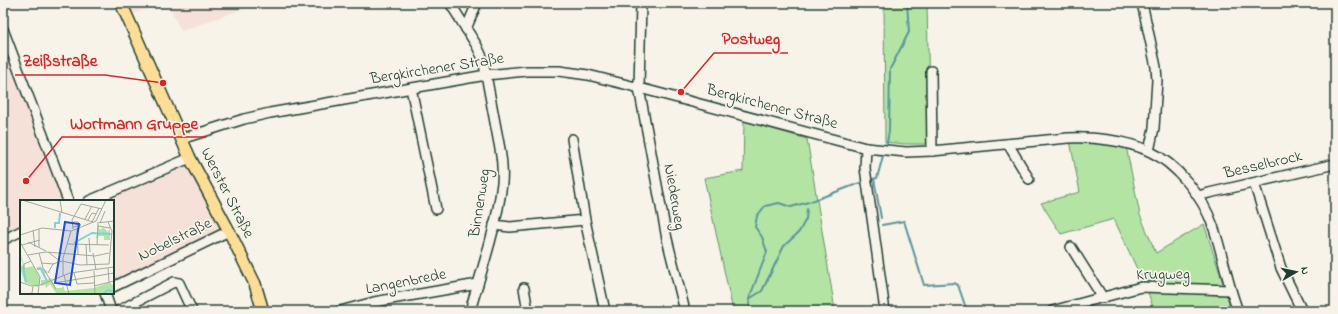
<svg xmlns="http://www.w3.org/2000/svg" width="1338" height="314" font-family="'Indie Flower',sans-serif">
<rect width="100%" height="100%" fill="#f7f3e8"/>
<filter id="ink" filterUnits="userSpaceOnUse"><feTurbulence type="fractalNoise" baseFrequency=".025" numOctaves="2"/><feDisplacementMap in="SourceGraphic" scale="8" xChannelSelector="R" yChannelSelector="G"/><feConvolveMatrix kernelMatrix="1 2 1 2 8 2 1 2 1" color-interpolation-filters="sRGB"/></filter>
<g filter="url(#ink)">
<g fill="#f6e1d8">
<polygon points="121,3 165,3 126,16"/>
<polygon points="168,3 260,3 181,31"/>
<polygon points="7,50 70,201 21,201 21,234 3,242 3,52"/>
<polygon points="185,158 224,229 113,285 113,201 85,201"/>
</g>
<g fill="#b3e4a4" stroke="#69906c">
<polygon points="884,3 927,3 930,144 905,144 885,142"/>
<polygon points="744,121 807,139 835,310 733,311 704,178 743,171"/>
<polygon points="1070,141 1085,141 1126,146 1140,215 1156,253 1204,224 1232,311 1154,311 1149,295 1114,219 1061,234 1041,203 1080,192"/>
</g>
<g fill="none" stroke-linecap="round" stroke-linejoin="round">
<g stroke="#5a959b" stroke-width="2">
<polyline points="887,143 889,131 890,69 909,32 907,3"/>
<polyline points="874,179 881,218"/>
<polyline points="869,180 877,178 883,156"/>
<polyline points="882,225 904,221 924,285 954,283 958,285 967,311"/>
<polyline points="749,299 762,291 784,246 799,232 806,219 807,209"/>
<polyline points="750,311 749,299 767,252 762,237 755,227 757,216 765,206 779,203 791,207 812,201 865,181"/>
</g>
<defs>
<g id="minor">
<path d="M450,3L477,46L483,59L500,149C502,160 503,172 502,183C497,226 482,269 470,311"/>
<polyline points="641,3 639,88 667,239 685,311"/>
<polyline points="1142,3 1156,67 1157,80 1154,128 1149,151"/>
<polyline points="3,29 68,201"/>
<polyline points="466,29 477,3"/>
<polyline points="931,71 932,151"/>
<polyline points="411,88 436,209"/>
<path d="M181,139L244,119L270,113L486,75L527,71H559L588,75L628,85L866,148L906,152L932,151L1068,138C1093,137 1125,140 1149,151C1177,164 1203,197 1213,226C1223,254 1227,283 1238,311"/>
<polyline points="572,139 585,220 605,311"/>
<polyline points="1008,144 1029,179"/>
<polyline points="866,148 865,168 885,311"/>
<polyline points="1254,183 1281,268 1302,311"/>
<polyline points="1198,196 1209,193 1335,164"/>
<polyline points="89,201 190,158"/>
<polyline points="494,225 510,227 585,220"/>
<polyline points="3,240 21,231"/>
<polyline points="1071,247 1103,298"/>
<polyline points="113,287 229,231"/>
<polyline points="524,288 528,311"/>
<polyline points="105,293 111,311"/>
<polyline points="118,311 174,282 179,283 192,311"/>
<polyline points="340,311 374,302 478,284"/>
<polyline points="1052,311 1141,287 1230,290"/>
</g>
<polyline id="major" points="121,3 190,158 229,231 255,284 263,311"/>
</defs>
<use href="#minor" stroke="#1f3d34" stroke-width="12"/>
<use href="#major" stroke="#1f3d34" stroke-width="14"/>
<use href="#minor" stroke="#f7f3e8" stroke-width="9"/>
<use href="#major" stroke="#fede96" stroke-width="11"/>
</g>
</g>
<g text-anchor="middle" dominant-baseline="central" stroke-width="3.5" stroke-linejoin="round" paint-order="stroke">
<g font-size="16" fill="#1f3d34" stroke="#f7f3e8">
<text transform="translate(437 69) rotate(-9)">Bergkirchener Straße</text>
<text transform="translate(772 107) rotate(15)">Bergkirchener Straße</text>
<text transform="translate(1263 165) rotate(-13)">Besselbrock</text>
<text transform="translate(227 193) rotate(63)">Werster Straße</text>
<text transform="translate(674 197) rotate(80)">Niederweg</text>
<text transform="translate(480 203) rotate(-81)">Binnenweg</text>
<text transform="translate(175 240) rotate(-26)">Nobelstraße</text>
<text transform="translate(1163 275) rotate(-1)">Krugweg</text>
<text transform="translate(406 282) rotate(-11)">Langenbrede</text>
</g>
</g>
<g transform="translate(20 200)">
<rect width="94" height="94" fill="#f7f3e8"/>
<path d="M78,25L80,30L83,27L88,32L90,28V40H84V36H79L76,39ZM0,55L2,58L5,68L14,66L20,79L18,87L5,83L0,68L3,64ZM20,66L28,72L24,74L25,77L27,80L31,78L36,88H42L43,85L45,91L74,88L90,82L92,85L94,84V94L36,93L30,84L26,88L25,85L21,86V80H26L20,69L16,68Z" fill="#b3e4a4"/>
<path fill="none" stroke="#82d0e0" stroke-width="2" d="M35,28V23H39L40,13M54,43L72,33L91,34M3,67L6,82M17,69H21L27,81M83,94L88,90L94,92"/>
<path fill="none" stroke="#a1aaa0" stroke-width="1" d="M2,0L73,22M40,0L42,13M65,19L72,6M68,20L72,13L76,14M52,22H58L61,25L53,27M72,22L79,8M88,22L92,31L89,64M77,23L94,21M80,23L85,11M78,26L90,28M53,29L52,20L61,4L82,9M57,29L58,54M13,30L15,47M0,35L22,28L51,31M69,38L70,52M0,42L20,77L18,94M8,42L26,51M48,44L89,45M66,44L67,65M2,45L20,40M77,45L78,24M19,48V29M28,52L40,61M19,53L23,68L36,89M73,53L76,70M8,55L26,52L75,56L89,53M21,63L34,64M88,68L89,82M4,69V64L11,61M74,71L75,94M28,73L33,64L42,61L60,65L89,64M54,73L57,84L74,83M43,75V58L51,31L76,21L86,0M44,75L49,94M0,82L11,86L20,85L50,73L94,67M35,83L94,73M74,86L94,81M6,94L12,93L13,86"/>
<path fill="#1d4ed8" fill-opacity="0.15" stroke="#1d4ed8" stroke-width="2" d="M45,22L59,24L50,85L35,83Z"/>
<rect width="94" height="94" fill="none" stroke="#1f3d34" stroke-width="2"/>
</g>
<path fill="none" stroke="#d62828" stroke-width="1.5" d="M681 92L714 53H788M163 83L105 75H15M26 181L62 137H206"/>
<g fill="#d62828" stroke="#f7f3e8" stroke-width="1.5">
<circle cx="681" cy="92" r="4"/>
<circle cx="163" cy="83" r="4"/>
<circle cx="26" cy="181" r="4"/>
</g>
<g font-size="17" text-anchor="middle" font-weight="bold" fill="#d62828" stroke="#f7f3e8" stroke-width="3.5" stroke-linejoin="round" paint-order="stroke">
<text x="751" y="44">Postweg</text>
<text x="60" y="66">Zeißstraße</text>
<text x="134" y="129">Wortmann Gruppe</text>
</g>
<rect width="1338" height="314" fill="none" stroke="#f7f3e8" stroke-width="16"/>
<rect x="8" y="8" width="1322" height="298" fill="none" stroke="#1f3d34" stroke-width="1.5" filter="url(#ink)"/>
<g transform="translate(1296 272) rotate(81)" stroke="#f7f3e8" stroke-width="3" paint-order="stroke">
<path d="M0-3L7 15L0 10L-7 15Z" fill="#1f3d34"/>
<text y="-6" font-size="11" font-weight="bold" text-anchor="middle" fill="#1f3d34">N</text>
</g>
</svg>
